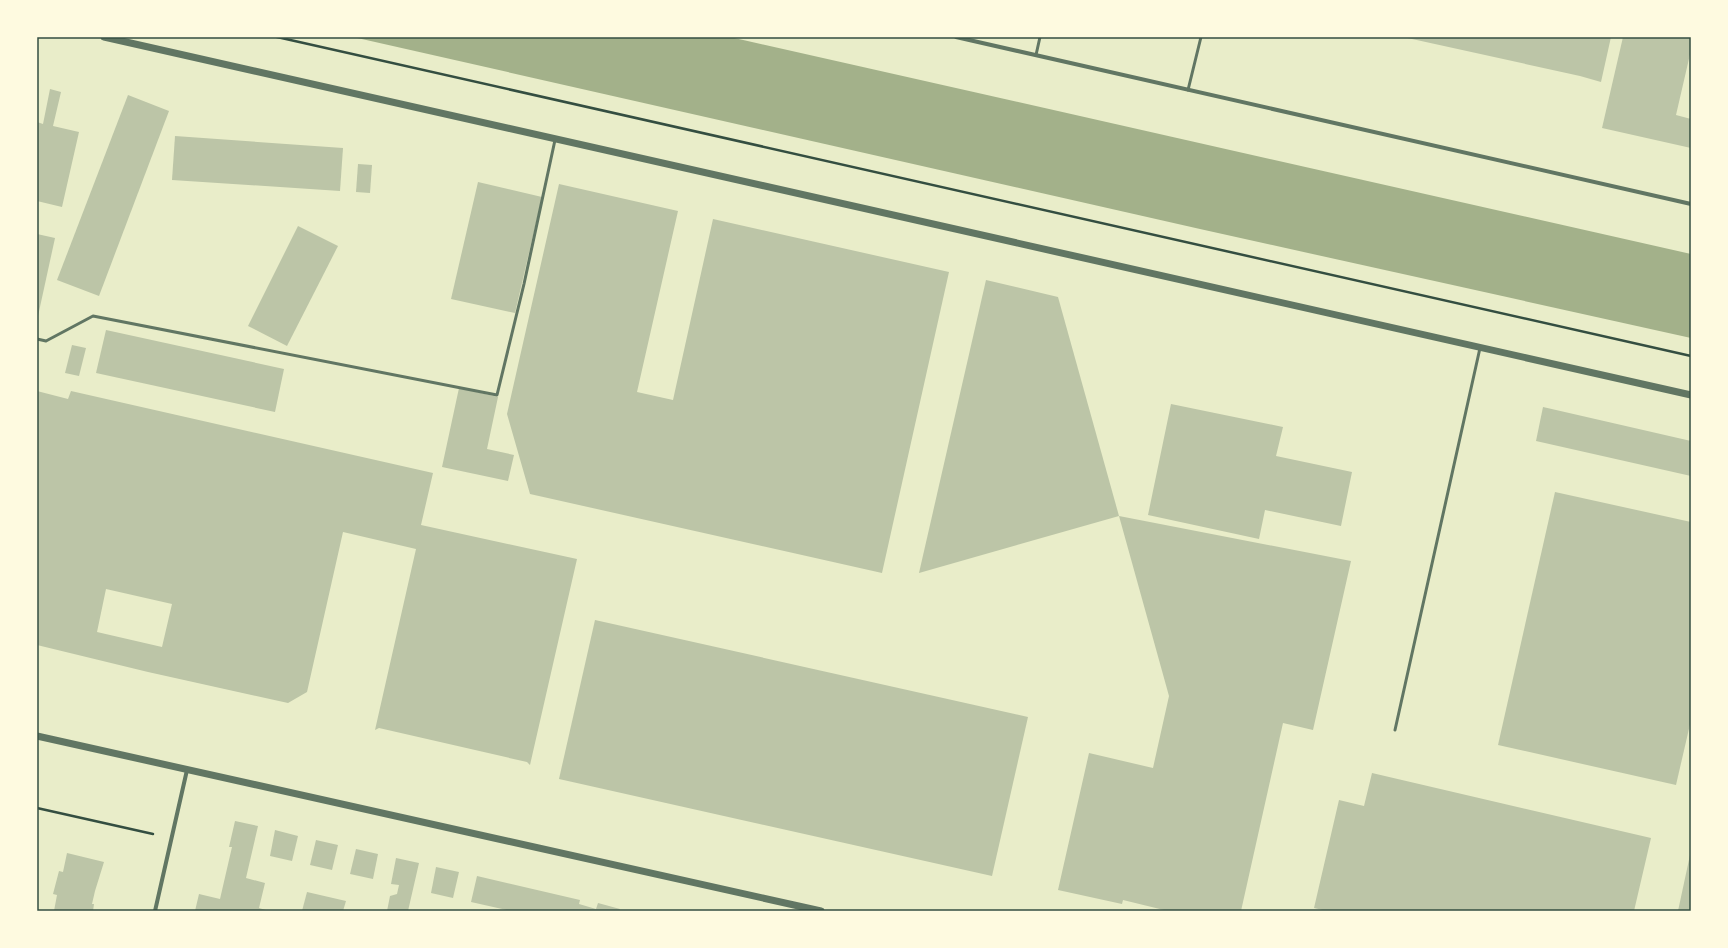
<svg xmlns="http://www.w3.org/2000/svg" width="1728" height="948" font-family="'DejaVu Sans',sans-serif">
<rect width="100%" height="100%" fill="#e9edc9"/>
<polygon fill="#a3b18a" points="353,37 730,37 1691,254 1691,338 1200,229"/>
<g fill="#bcc5a7" fill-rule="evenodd">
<polygon points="1403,37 1611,37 1601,82 1580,76"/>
<polygon points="1623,37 1691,37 1691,50 1676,115 1691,119 1691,148 1602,128"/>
<polygon points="50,89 61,92 53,126 79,132 62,207 37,201 37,122 43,124"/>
<polygon points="128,95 169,111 99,296 57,280"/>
<polygon points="175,136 343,148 340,191 172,180"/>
<polygon points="358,164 372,165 370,193 356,192"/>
<polygon points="478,182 542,197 515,313 451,299"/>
<polygon points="559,184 678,211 637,392 673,400 713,219 949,272 882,573 530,494 507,414"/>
<polygon points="298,226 338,246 287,346 248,326"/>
<polygon points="37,234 55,238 38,316 37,316"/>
<polygon points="986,280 1058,297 1119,516 919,573"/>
<polygon points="106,330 284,369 275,412 96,373"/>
<polygon points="72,345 86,348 79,376 65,373"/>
<polygon points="459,388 498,397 487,449 514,455 508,481 442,467"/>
<path d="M37,391L68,399L71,391L433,473L421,525L577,559L530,765L527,762L379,728L375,730L416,549L343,532L307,692L288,703L148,672L37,645ZM106,589L172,604L162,647L97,632Z"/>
<polygon points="1171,404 1283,427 1276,456 1352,472 1341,526 1265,510 1259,539 1148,515"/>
<polygon points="1543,407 1691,441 1691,476 1536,441"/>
<polygon points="1555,492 1691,522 1691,720 1676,785 1498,745"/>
<polygon points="1119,516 1351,561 1313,730 1283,723 1241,911 1168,911 1123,900 1122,904 1058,890 1089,753 1153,768 1169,696"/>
<polygon points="595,620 1028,717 992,876 559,779"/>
<polygon points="1372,773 1651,838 1634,911 1327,911 1314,908 1339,800 1364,806"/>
<polygon points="235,821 258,826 246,878 265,883 259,908 269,911 195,911 199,894 220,899 232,847 229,847"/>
<polygon points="275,830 298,836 292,861 270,856"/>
<polygon points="316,840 338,845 332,870 310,865"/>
<polygon points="356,849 378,854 373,879 350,874"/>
<polygon points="67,853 104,862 95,891 92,904 94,904 93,911 54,911 57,895 53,894 59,871 63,872"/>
<polygon points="1690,855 1691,911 1678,911"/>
<polygon points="396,858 419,863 408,911 387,911 390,896 397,894 399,885 391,884"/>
<polygon points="436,867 459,872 453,898 431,893"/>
<polygon points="477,876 580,900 579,904 596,909 598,903 620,909 619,911 511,911 471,902"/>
<polygon points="307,892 346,901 343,911 302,911"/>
</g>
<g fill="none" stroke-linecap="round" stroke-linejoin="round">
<g stroke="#344e41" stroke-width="2.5">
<polyline points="277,37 1691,356"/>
<polyline points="37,808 153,834"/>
</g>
<g stroke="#617663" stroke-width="3">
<polyline points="1036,55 1040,37"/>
<polyline points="1188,90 1201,37"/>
<polyline points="37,339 46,341 93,316 497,395 524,284 555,140"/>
<polyline points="1395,730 1480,348"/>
</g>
<g stroke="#617663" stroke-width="4">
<polyline points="956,37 1691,204"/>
<polyline points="155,911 187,770"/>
</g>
<g stroke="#617663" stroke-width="7">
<polyline points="104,37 1691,395"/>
<polyline points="37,736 821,911"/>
</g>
</g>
<rect width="1728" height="948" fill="none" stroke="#fefae0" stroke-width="76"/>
<rect x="38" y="38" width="1652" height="872" fill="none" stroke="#344e41" stroke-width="1.5"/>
</svg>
